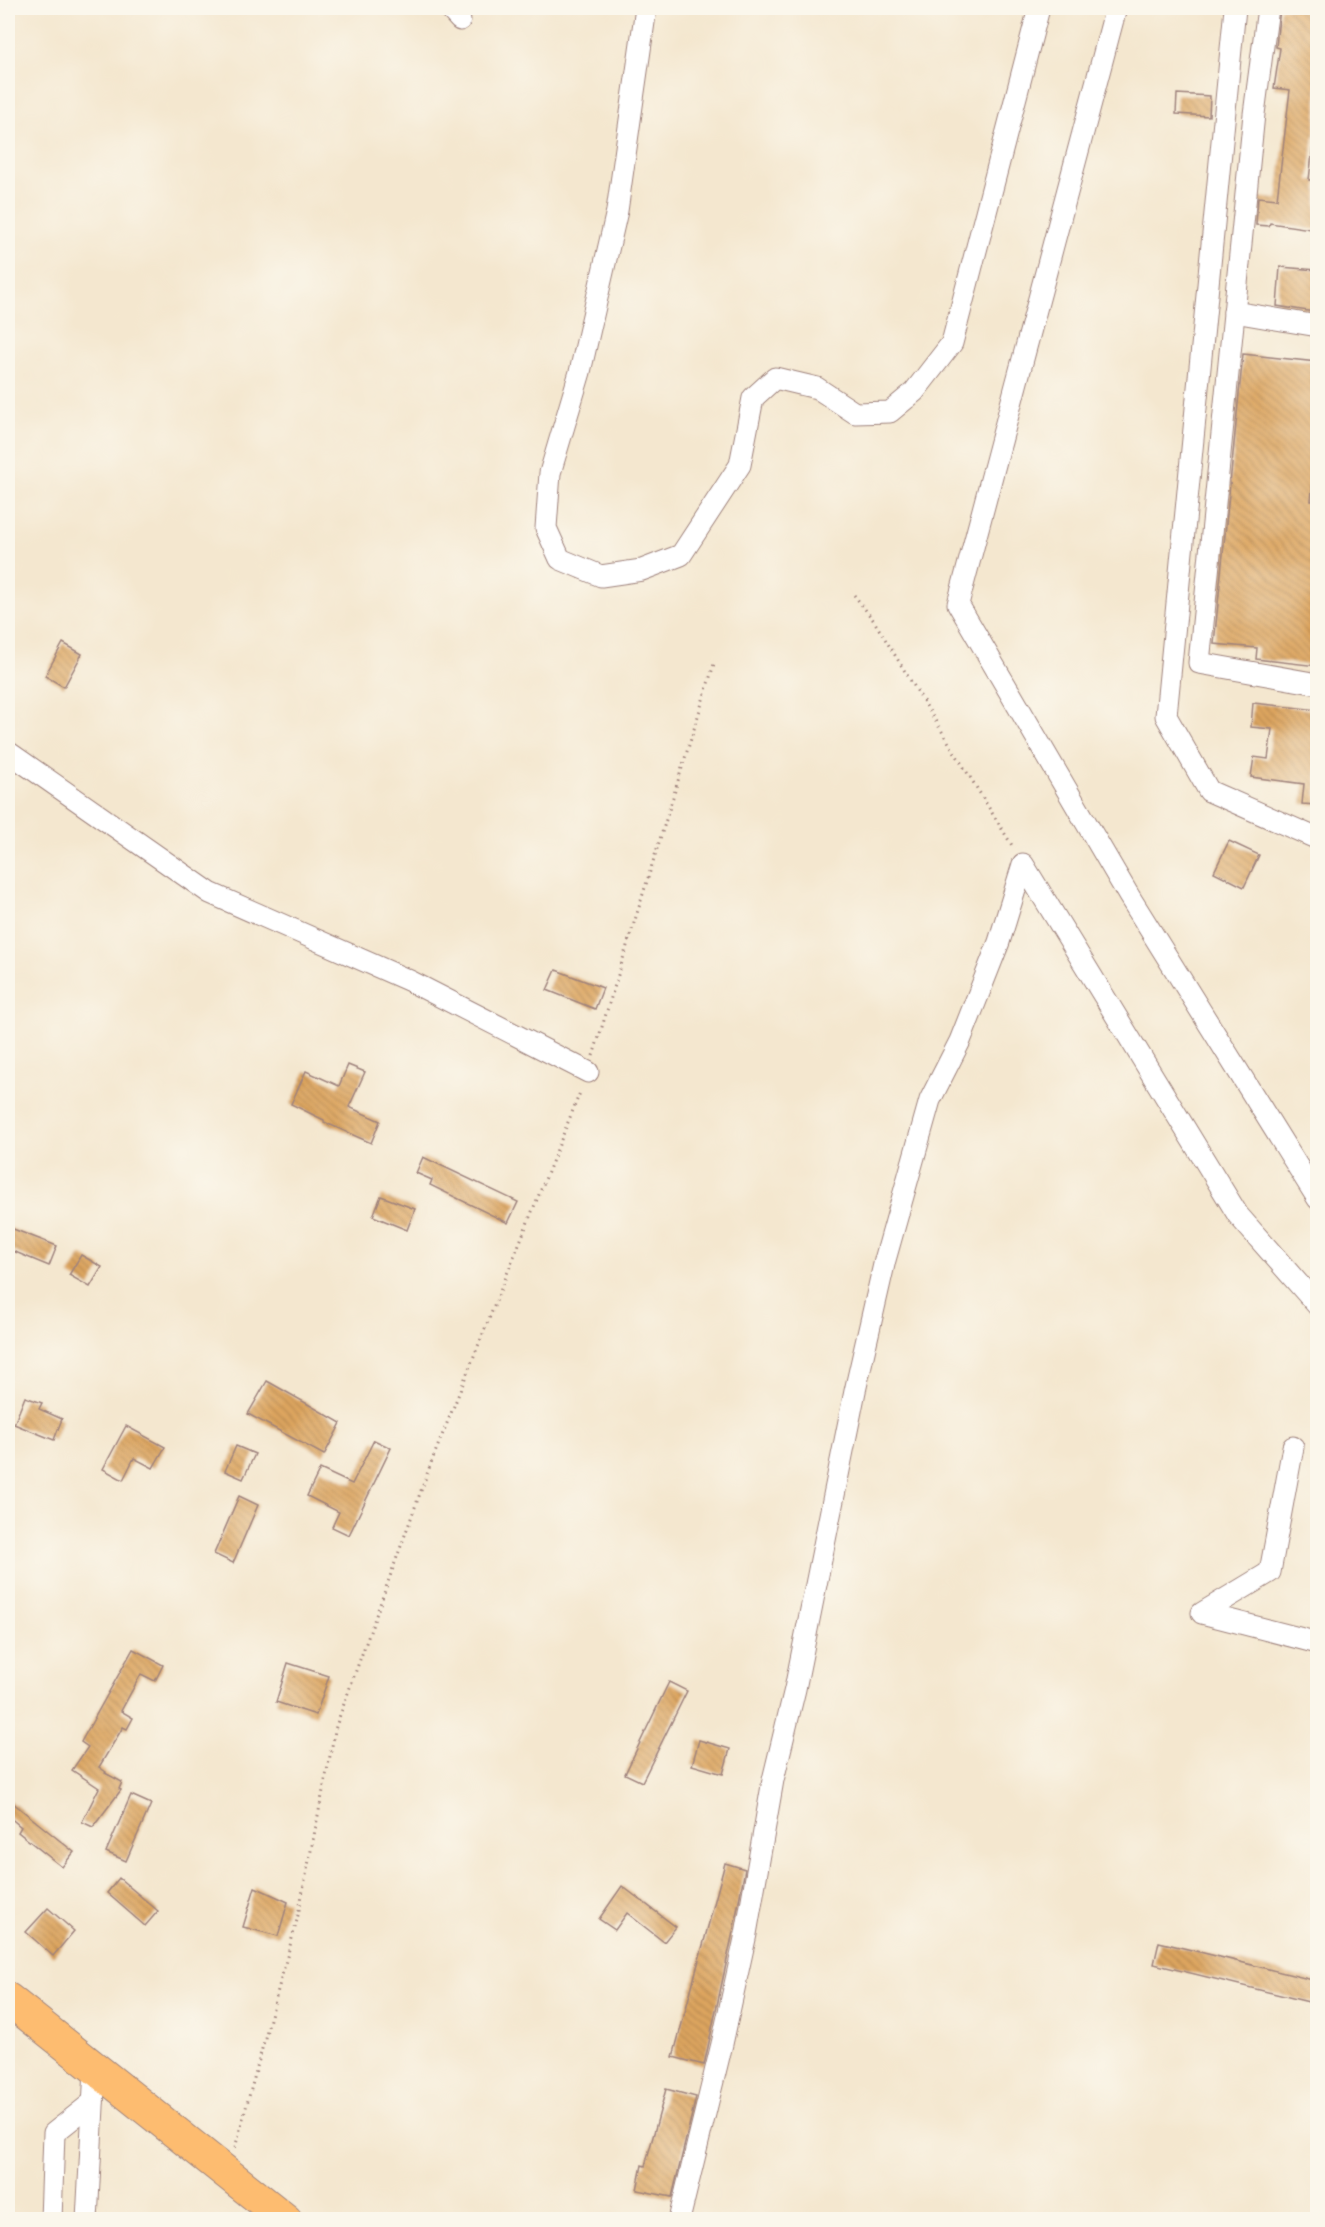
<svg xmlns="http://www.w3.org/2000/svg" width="1325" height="2227" font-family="'Indie Flower',sans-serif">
<defs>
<pattern id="building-back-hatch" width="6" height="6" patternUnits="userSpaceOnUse" patternTransform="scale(1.5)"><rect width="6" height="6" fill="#dda55f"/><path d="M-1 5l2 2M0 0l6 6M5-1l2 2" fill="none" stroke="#b5864f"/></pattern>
</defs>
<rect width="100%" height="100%" fill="#fbf7ec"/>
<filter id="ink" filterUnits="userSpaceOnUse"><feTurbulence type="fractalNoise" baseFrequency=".0167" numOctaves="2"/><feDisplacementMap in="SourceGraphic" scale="12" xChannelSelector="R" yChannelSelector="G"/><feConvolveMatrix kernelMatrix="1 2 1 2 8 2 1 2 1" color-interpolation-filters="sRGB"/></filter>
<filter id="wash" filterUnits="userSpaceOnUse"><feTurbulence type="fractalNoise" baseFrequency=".008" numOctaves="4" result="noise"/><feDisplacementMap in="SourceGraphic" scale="24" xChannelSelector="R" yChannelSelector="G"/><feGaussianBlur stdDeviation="1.35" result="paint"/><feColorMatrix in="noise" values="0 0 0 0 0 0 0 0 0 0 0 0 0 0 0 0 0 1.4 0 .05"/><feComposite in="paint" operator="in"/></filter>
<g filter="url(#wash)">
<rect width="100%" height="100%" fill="#f4e7cf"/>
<g id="blocks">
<g fill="url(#building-back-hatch)">
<polygon points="1280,8 1317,8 1317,111 1309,180 1317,180 1317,230 1270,223 1269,226 1256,225 1258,197 1277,199 1290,90 1274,88 1280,48 1276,47"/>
<polygon points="1177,94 1210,96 1209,116 1176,114"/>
<polygon points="1280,267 1317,270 1314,312 1277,306"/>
<polygon points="1243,354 1317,362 1317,460 1315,459 1311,501 1317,501 1317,666 1256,659 1257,648 1214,644"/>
<polygon points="63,643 82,654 64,687 45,676"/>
<polygon points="1253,703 1317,710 1317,805 1302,804 1304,784 1251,777 1254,757 1268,759 1272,729 1251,727"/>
<polygon points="1229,841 1259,855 1244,887 1214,872"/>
<polygon points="556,970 603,988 595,1009 547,990"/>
<polygon points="348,1065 365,1072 349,1107 380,1121 371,1143 324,1122 324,1120 291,1104 306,1071 339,1086"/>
<polygon points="423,1157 518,1202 508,1223 430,1185 432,1180 416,1173"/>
<polygon points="381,1196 415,1209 407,1230 373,1216"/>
<polygon points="8,1227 57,1246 49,1266 8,1249"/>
<polygon points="81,1255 102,1267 90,1287 69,1275"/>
<polygon points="267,1381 341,1423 324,1455 248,1414"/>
<polygon points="25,1397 42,1403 39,1409 62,1419 54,1440 14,1424"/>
<polygon points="126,1426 165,1447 153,1468 134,1458 123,1480 103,1469"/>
<polygon points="374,1440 391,1448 349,1535 332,1527 339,1512 307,1496 320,1469 352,1484"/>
<polygon points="236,1446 255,1454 243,1479 225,1471"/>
<polygon points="239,1496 258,1505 233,1563 214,1554"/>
<polygon points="133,1649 163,1665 155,1681 141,1674 121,1711 133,1718 127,1729 123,1727 99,1767 106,1772 105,1773 122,1782 119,1789 121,1790 93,1827 82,1822 99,1788 72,1770 88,1747 81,1742"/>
<polygon points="288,1663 329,1676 316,1715 276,1702"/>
<polygon points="669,1682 687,1691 642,1782 625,1774"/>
<polygon points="699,1740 730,1749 723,1774 692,1765"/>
<polygon points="131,1795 151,1804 126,1861 106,1852"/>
<polygon points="8,1799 74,1852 62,1867 18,1832 21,1827 8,1816"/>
<polygon points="725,1863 745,1869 733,1932 704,2065 673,2057"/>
<polygon points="119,1878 158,1911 145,1926 107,1893"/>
<polygon points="622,1886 676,1927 664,1942 627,1913 615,1930 599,1919"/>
<polygon points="255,1887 288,1902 278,1936 243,1927"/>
<polygon points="48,1908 74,1931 53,1956 26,1932"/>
<polygon points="1159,1942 1317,1981 1317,2004 1154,1964"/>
<polygon points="666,2089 696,2097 672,2197 637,2190 642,2165 645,2166"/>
</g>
</g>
</g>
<g filter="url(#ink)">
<use href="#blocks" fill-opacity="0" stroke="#9f837d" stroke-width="1.5"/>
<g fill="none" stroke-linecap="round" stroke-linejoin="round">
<defs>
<g id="minor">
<polyline points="449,8 460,20"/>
<polyline points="646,8 617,211 580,372 550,473 546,528 560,559 601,576 642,570 681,555 740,465 753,398 775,378 817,388 855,413 890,412 914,392 952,343 1039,8"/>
<polyline points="1116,8 958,604 1129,896 1318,1199"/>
<polyline points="1235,8 1166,716 1209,791 1318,839"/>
<polyline points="1268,8 1254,114 1199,663 1318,684"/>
<polyline points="1234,312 1318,326"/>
<polyline points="8,752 210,893 410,981 588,1072"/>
<polyline points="1293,1447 1270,1572 1202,1613 1318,1643"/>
<polyline points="51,2220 54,2133 93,2102"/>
<polyline points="87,2220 95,2069"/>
<polyline points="679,2220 722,2044 746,1934 773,1780 795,1689 855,1391 885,1260 930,1100 960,1041 999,942 1023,864 1238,1215 1318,1306"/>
</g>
<polyline id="highway" points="8,1999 286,2220"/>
</defs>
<use href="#minor" stroke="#9f837d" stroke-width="23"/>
<use href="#highway" stroke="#9f837d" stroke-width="34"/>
<g stroke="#9f837d" stroke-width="3" stroke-dasharray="1.5 4.5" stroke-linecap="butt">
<polyline points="854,595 874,621 1013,847"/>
<polyline points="593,1056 715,661"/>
<polyline points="235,2148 297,1920 336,1726 431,1463 581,1090"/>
</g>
<use href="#minor" stroke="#fff" stroke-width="21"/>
<use href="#highway" stroke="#fdbc6f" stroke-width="32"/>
</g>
</g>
<rect width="1325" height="2227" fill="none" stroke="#fbf7ec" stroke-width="30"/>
</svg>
